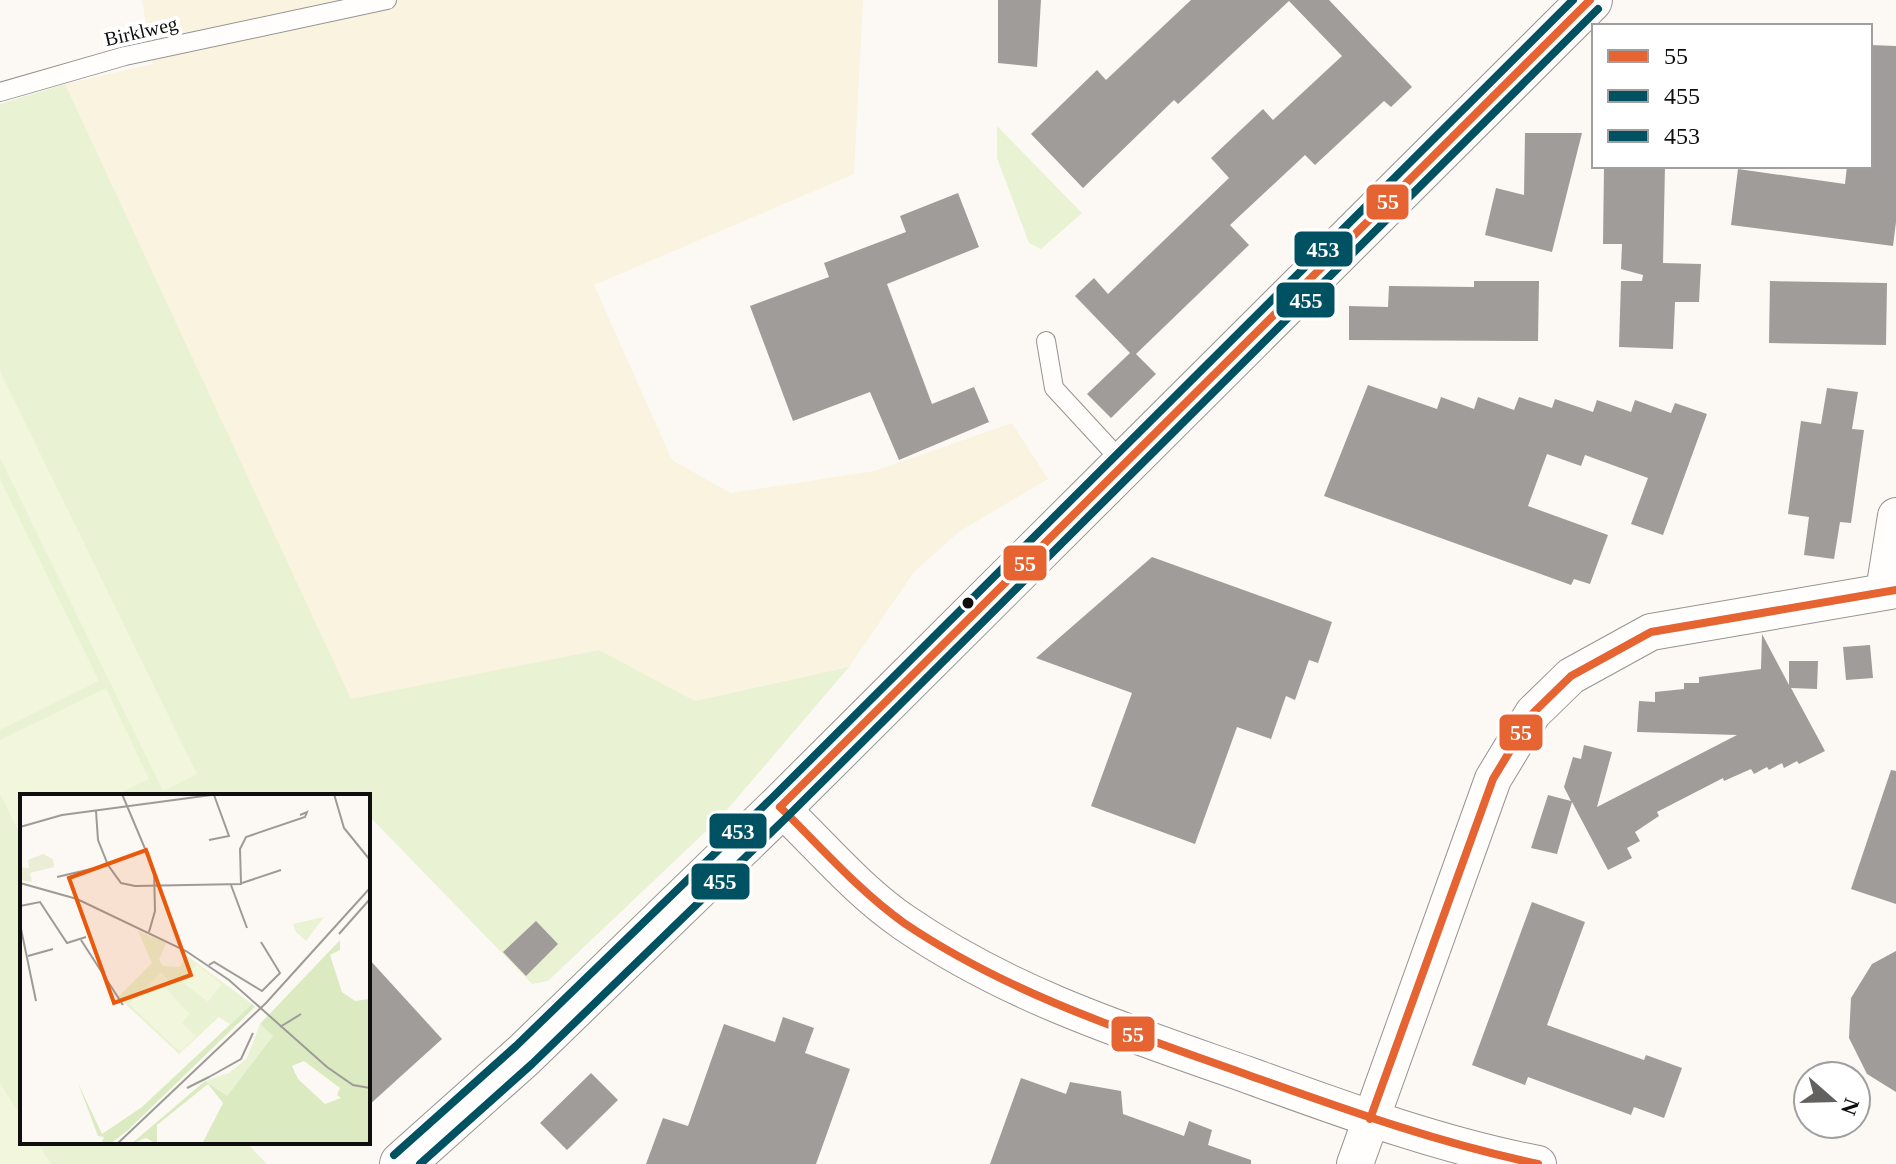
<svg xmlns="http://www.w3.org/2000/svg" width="1896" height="1164" font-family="'Times New Roman',serif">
<rect width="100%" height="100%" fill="#fcf9f4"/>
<polygon fill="#f9f3df" points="142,0 863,0 854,174 594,285 672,460 731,493 874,471 1012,423 1048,479 960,531 914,572 849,667 695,701 599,650 351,700 65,84 153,64"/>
<g fill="#e9f2d2">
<polygon points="65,84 351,699 599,650 695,701 849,667 720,818 548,981 532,984 368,815 368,796 22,796 22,1142 246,1142 267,1164 0,1164 0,104"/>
<polygon points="997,126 1082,213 1041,249 1029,243 997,158"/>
</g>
<g fill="#f2f6dc">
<polygon points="0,371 197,774 163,791 0,458"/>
<polygon points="0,479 99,681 0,730"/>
<polygon points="106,688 149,779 114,796 22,796 22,839 0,794 0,740"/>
<polygon points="0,1083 22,1118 22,1142 37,1142 51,1164 0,1164"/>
</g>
<g fill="#9f9c99">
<polygon points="998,0 1041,0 1037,67 998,63"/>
<polygon points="1191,0 1329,0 1412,87 1391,107 1384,101 1315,165 1305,155 1230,225 1249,245 1136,354 1156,374 1111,418 1087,394 1130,353 1075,296 1094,278 1108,294 1229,178 1211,158 1263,109 1273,120 1342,56 1289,1 1178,104 1174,100 1083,188 1031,134 1097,70 1106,80"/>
<polygon points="1870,45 1896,46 1896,222 1893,246 1731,225 1738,169 1845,184 1847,166 1870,166"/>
<polygon points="1525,133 1582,133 1552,252 1485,235 1496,188 1524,195"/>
<polygon points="1604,166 1665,166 1663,263 1701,264 1699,302 1675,302 1673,349 1619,347 1621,281 1642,281 1643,275 1621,269 1622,244 1603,244"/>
<polygon points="958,193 979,247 887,284 932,404 974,387 989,422 899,460 870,392 793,421 750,306 829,277 824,263 906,232 900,216"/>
<polygon points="1474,281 1539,281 1538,341 1349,340 1349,306 1388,307 1389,286 1474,287"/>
<polygon points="1770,281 1887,283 1886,345 1769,343"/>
<polygon points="1368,385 1437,409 1441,397 1474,409 1478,397 1514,410 1519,397 1552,408 1555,399 1593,412 1597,400 1631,412 1635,400 1671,413 1675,403 1707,414 1663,535 1631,524 1648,478 1585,455 1581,466 1547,454 1528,506 1608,535 1590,584 1574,579 1571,585 1324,496"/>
<polygon points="1827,388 1858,392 1852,429 1864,430 1851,523 1840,522 1834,559 1804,555 1809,517 1788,514 1801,421 1821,424"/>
<polygon points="1152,557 1332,622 1318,663 1309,660 1295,700 1286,696 1271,739 1237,727 1195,844 1091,806 1132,693 1036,658"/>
<polygon points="1762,634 1789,685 1789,661 1818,661 1817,689 1791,688 1825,751 1799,764 1797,761 1784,768 1782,763 1769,770 1767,767 1754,774 1751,769 1724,781 1723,778 1657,812 1659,816 1635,832 1640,841 1627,848 1632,858 1608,870 1572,802 1557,854 1531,848 1548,795 1571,801 1564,787 1573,757 1581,759 1584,745 1612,752 1597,807 1737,735 1637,732 1639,701 1655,702 1655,692 1684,689 1684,683 1699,683 1699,677 1761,669"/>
<polygon points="1870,645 1873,678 1846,680 1843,647"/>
<polygon points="1891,770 1896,771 1896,904 1851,889"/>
<polygon points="1532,902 1585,922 1547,1025 1644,1060 1646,1055 1682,1068 1664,1118 1634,1107 1631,1115 1528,1077 1525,1085 1472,1065"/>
<polygon points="536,921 558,944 526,976 503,952"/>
<polygon points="1896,951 1896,1092 1867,1074 1849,1038 1851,998 1872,964"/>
<polygon points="368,958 442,1039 368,1106"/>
<polygon points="783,1017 814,1028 805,1053 850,1069 816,1164 646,1164 663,1118 688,1126 724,1024 775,1042"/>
<polygon points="591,1073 618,1100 567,1150 540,1123"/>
<polygon points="1021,1078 1066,1094 1070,1082 1121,1091 1123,1114 1184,1136 1189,1121 1212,1130 1208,1145 1251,1160 1251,1164 990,1164"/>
</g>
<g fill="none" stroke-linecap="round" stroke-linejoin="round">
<defs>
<g id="service">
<polyline points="0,92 125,56 387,0"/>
<polyline points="1046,341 1054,388 1125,465"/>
</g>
<g id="minor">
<polyline points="1884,591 1896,516"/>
<path d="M780,807C821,846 858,891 905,923C1010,995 1128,1033 1248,1075C1342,1109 1439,1145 1538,1164"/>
<polyline points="1355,1164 1493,779 1533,713 1571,676 1651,632 1896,590"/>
</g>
<polyline id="tertiary" points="402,1164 524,1055 780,807 1590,0"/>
</defs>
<use href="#service" stroke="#969492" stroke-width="20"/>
<use href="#minor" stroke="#969492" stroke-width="38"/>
<use href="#tertiary" stroke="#969492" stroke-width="46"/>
<use href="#service" stroke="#fffefd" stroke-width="18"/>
<use href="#minor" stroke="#fffefd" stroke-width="36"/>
<use href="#tertiary" stroke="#fffefd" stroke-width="44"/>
<defs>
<g id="bus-1">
<polyline points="780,807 1590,0"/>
<path d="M780,807C820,846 858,890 904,923C1009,994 1130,1033 1248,1075C1344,1109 1438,1143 1538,1164"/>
<polyline points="1370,1119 1493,779 1533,713 1571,676 1651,632 1896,590"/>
</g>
<polyline id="bus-2" points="420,1164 532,1064 788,816 1598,9"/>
<polyline id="bus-3" points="394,1155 516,1046 772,798 1573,0"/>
</defs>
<use href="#bus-1" stroke="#fff" stroke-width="14"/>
<use href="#bus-2" stroke="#fff" stroke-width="14"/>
<use href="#bus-3" stroke="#fff" stroke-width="14"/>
<use href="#bus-1" stroke="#e66432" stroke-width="8"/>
<use href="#bus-2" stroke="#005262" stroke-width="8"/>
<use href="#bus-3" stroke="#005262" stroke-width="8"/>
</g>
<circle fill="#0f0f0f" stroke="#fff" stroke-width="3" cx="968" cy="603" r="7"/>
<g text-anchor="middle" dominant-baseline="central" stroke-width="8" stroke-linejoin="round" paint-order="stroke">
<g font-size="20" fill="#0f0f0f" stroke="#fff">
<text transform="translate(141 31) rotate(-13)">Birklweg</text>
</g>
</g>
<g transform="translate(20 794)">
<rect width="350" height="350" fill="#fcf9f4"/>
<path d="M304,123L286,147L276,138L273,130ZM118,137L146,149L139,166L143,172L160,173L166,161L232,210L210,230L199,223L159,260L98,203L132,169ZM240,230L253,242L207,302L185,287L209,279L227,264Z" fill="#e9f2d2"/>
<path d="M320,146V156L310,161L322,198L335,207L350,205V350H182L203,309L188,290L137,331V350L126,344L111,350L185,287L207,302L253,242L240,230ZM284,267L320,294L317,301L321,304L305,310L278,285L272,272ZM232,210L235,213L107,337L90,350H81L84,343L78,342L58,289L82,340L122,313Z" fill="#dbeac0" fill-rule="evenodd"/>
<path d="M23,60L33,65L34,73L10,79L12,88L0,86V73L9,74L8,66Z" fill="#ebedd7"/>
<path d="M176,170L202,190L188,208L162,188ZM141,178L149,187L147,196L170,220L162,229L176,242L160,258L109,210Z" fill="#f2f6dc"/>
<path fill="none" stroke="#9d9b98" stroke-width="2" d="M102,0L134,76L135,117L129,138M314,0L324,34L350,66M76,17L78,46L88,71L101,89L115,92L221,90L220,55L226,43L285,23L287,18L280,21M0,33L42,21L199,0M189,46L209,42L194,1M37,83L88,71M0,89L57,105L166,157L209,186L307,273L333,291L350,294M222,89L261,76M211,91L227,134M0,112L20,108L47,149L66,143M0,130L16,207M319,140L350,105M61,146L103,211M8,162L33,155M189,171L194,168L242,197L260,179L241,148M260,233L281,220M189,283L221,265L233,239M167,294L189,283M97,350L246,209L350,94"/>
<path fill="#e8590c" fill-opacity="0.15" stroke="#e8590c" stroke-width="4" d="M126,56L171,181L94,209L49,84Z"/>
<rect width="350" height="350" fill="none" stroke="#0f0f0f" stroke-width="4"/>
</g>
<g stroke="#fff" stroke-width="3">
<rect x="1365" y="183" width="45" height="38" rx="8" fill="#e66432"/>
<rect x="1293" y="230" width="61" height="38" rx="8" fill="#005262"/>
<rect x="1275" y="281" width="61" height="38" rx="8" fill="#005262"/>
<rect x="1002" y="544" width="46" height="38" rx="8" fill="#e66432"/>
<rect x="1498" y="713" width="46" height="39" rx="8" fill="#e66432"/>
<rect x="708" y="812" width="60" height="38" rx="8" fill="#005262"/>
<rect x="690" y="862" width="61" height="39" rx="8" fill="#005262"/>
<rect x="1110" y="1015" width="46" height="38" rx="8" fill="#e66432"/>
</g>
<g font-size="22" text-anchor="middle" font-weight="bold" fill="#fff">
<text x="1388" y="209">55</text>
<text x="1323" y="257">453</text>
<text x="1306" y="308">455</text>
<text x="1025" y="571">55</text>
<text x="1521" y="740">55</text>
<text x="738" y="839">453</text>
<text x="720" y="889">455</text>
<text x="1133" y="1042">55</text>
</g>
<rect x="1592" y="24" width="280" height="144" fill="#ffffff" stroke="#9f9f9f" stroke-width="2"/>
<rect x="1608" y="50" width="40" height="12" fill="#e66432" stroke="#9f9f9f" stroke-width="2"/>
<text x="1664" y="64" font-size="24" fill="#0f0f0f">55</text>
<rect x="1608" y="90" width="40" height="12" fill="#005262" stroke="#9f9f9f" stroke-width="2"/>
<text x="1664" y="104" font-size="24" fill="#0f0f0f">455</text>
<rect x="1608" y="130" width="40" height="12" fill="#005262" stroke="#9f9f9f" stroke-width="2"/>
<text x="1664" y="144" font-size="24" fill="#0f0f0f">453</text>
<g transform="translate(1832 1100) rotate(110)"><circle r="38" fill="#ffffff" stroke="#9f9f9f" stroke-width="2"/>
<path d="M0-6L14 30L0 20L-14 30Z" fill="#62615f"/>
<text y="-12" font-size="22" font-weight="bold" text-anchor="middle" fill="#0f0f0f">N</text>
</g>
</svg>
